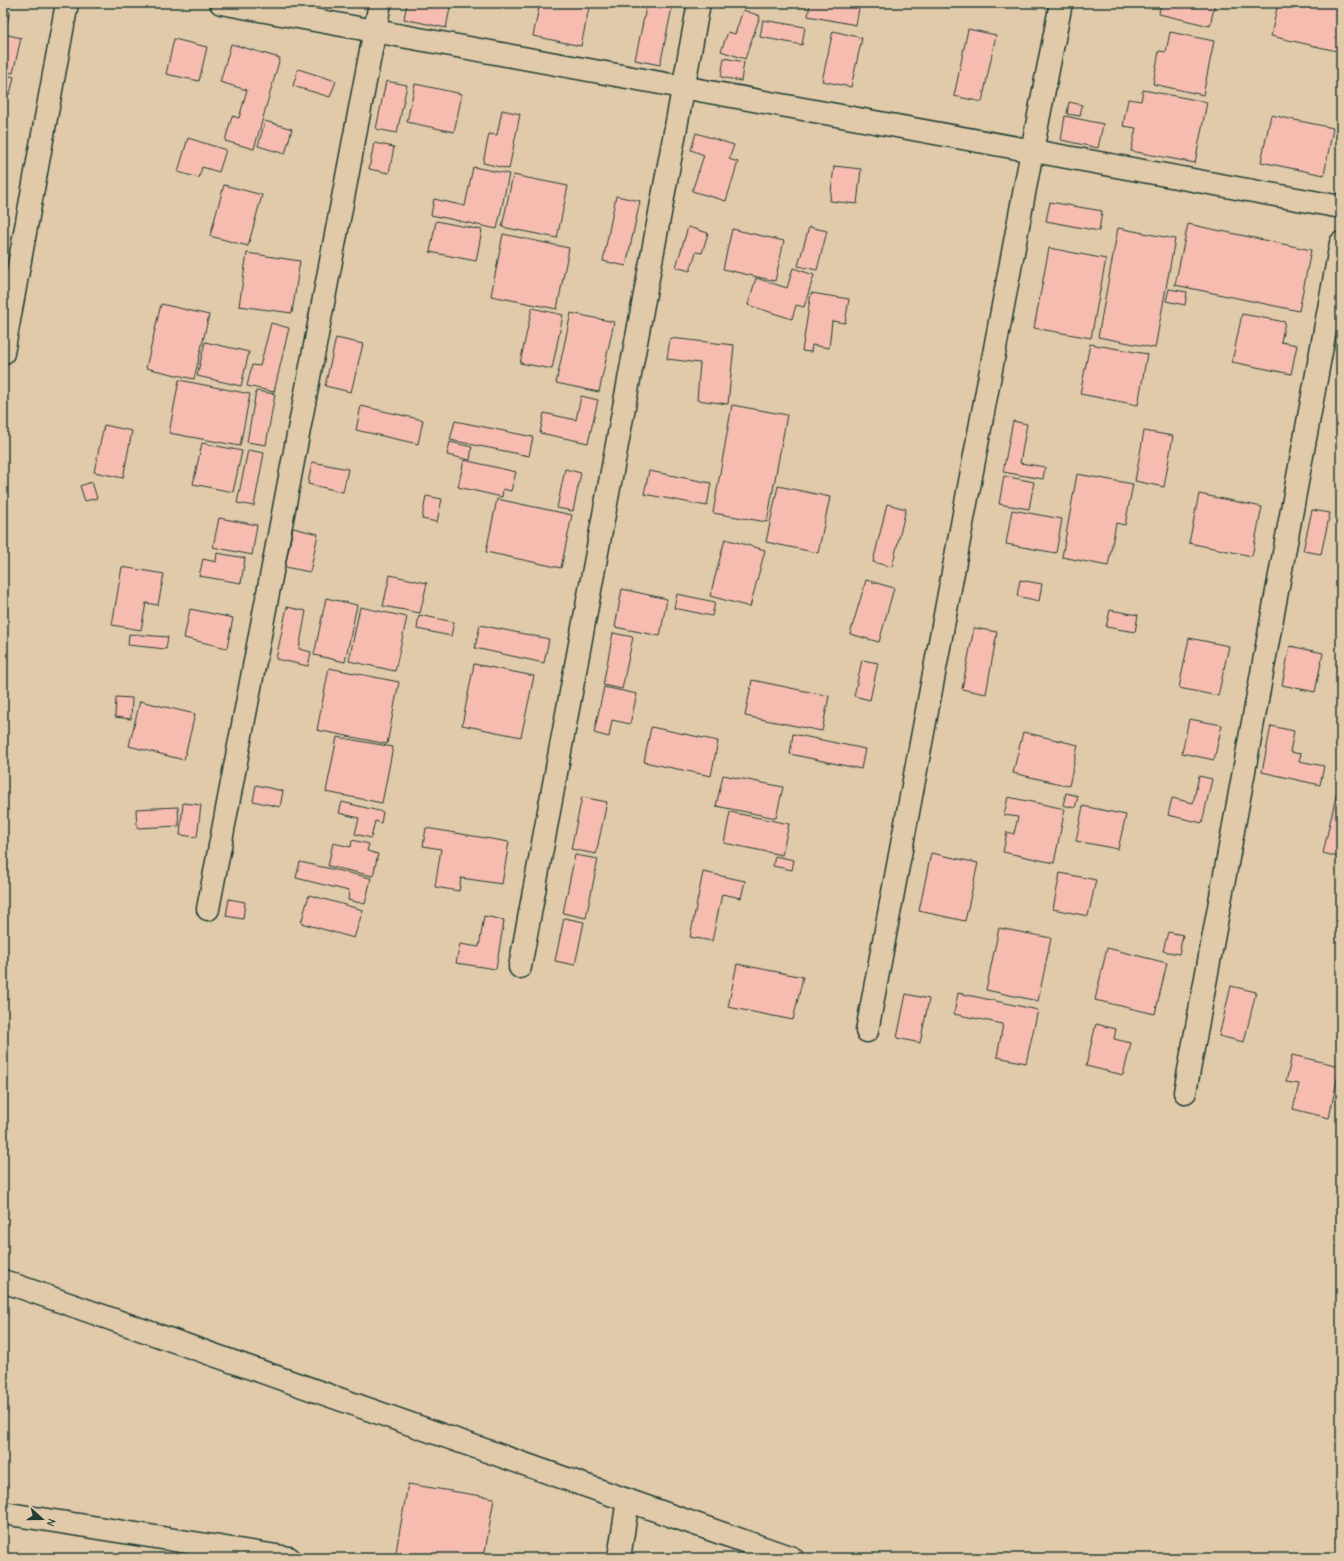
<svg xmlns="http://www.w3.org/2000/svg" width="1344" height="1561" font-family="'Comic Neue',sans-serif">
<rect width="100%" height="100%" fill="#e1caaa"/>
<filter id="ink" filterUnits="userSpaceOnUse"><feTurbulence type="fractalNoise" baseFrequency=".025" numOctaves="2"/><feDisplacementMap in="SourceGraphic" scale="8" xChannelSelector="R" yChannelSelector="G"/><feConvolveMatrix kernelMatrix="1 2 1 2 8 2 1 2 1" color-interpolation-filters="sRGB"/></filter>
<g filter="url(#ink)">
<g fill="#f6bcb0" stroke="#1f3d34">
<polygon points="407,3 451,3 446,28 404,19"/>
<polygon points="540,3 590,3 581,46 533,36"/>
<polygon points="604,3 631,3 630,9"/>
<polygon points="647,3 673,3 660,65 635,60"/>
<polygon points="810,3 860,3 856,25 808,16"/>
<polygon points="1161,3 1215,3 1210,26 1159,14"/>
<polygon points="1278,3 1341,3 1341,52 1271,36"/>
<polygon points="3,10 10,12 4,34 21,38 13,73 3,71"/>
<polygon points="743,10 760,16 745,59 721,51 728,32 735,34"/>
<polygon points="763,20 805,27 802,45 760,37"/>
<polygon points="968,29 996,35 982,102 954,96"/>
<polygon points="833,31 862,38 851,87 822,81"/>
<polygon points="1170,32 1214,41 1203,95 1153,84 1159,51 1166,52"/>
<polygon points="174,39 207,47 199,81 166,74"/>
<polygon points="231,44 280,58 254,149 225,141 232,116 239,118 247,90 220,82"/>
<polygon points="724,58 744,62 741,81 721,77"/>
<polygon points="298,69 336,81 330,97 293,86"/>
<polygon points="3,74 14,77 10,94 3,93"/>
<polygon points="386,81 407,85 397,133 376,129"/>
<polygon points="415,84 462,94 454,132 407,122"/>
<polygon points="1143,90 1207,102 1195,163 1131,151 1136,128 1123,126 1128,99 1141,101"/>
<polygon points="1069,102 1082,105 1080,116 1067,114"/>
<polygon points="502,110 520,114 509,169 483,163 489,134 497,135"/>
<polygon points="1271,115 1333,128 1324,175 1261,162"/>
<polygon points="1065,116 1103,124 1098,148 1061,140"/>
<polygon points="265,121 292,129 285,154 258,146"/>
<polygon points="696,133 734,145 729,159 738,162 726,201 692,191 704,155 691,150"/>
<polygon points="188,138 226,150 219,172 202,167 199,178 178,172"/>
<polygon points="374,143 394,147 389,173 369,169"/>
<polygon points="834,166 861,169 857,204 830,201"/>
<polygon points="473,167 509,174 497,229 431,215 434,199 465,206"/>
<polygon points="513,175 568,186 557,238 502,227"/>
<polygon points="224,185 262,195 248,246 210,236"/>
<polygon points="616,196 640,201 626,266 603,261"/>
<polygon points="1050,202 1102,211 1099,231 1046,221"/>
<polygon points="436,221 482,230 476,261 430,252"/>
<polygon points="1188,224 1311,250 1299,311 1175,285"/>
<polygon points="688,227 708,233 702,253 696,252 690,271 676,267"/>
<polygon points="809,227 827,231 817,270 798,266"/>
<polygon points="1118,228 1175,239 1155,348 1098,337"/>
<polygon points="732,229 784,241 775,281 723,269"/>
<polygon points="503,234 569,248 557,309 491,296"/>
<polygon points="1049,248 1106,259 1091,338 1034,328"/>
<polygon points="247,253 300,261 292,313 239,306"/>
<polygon points="793,268 814,275 804,307 796,305 792,319 748,305 756,278 787,288"/>
<polygon points="1169,289 1187,292 1185,305 1166,301"/>
<polygon points="811,293 849,299 845,323 832,321 829,348 812,345 811,352 802,351"/>
<polygon points="161,304 209,315 194,379 146,368"/>
<polygon points="532,308 563,315 552,369 520,363"/>
<polygon points="571,313 614,322 599,392 556,383"/>
<polygon points="1242,314 1285,322 1281,342 1297,345 1291,374 1232,362"/>
<polygon points="271,323 289,328 274,392 247,386 252,365 260,366"/>
<polygon points="336,338 363,344 351,392 325,386"/>
<polygon points="670,338 734,345 728,404 697,400 700,363 667,359"/>
<polygon points="205,342 249,352 241,386 197,376"/>
<polygon points="1090,344 1147,354 1138,405 1080,394"/>
<polygon points="179,380 250,394 240,446 169,433"/>
<polygon points="256,391 275,394 266,445 247,442"/>
<polygon points="581,396 598,400 588,443 540,433 544,413 576,420"/>
<polygon points="732,405 787,415 767,522 713,513"/>
<polygon points="361,406 423,420 418,444 356,430"/>
<polygon points="455,421 533,437 529,456 450,440"/>
<polygon points="1013,421 1027,424 1020,463 1045,467 1043,479 1003,472"/>
<polygon points="104,425 132,431 123,478 94,472"/>
<polygon points="1144,431 1173,436 1164,487 1135,481"/>
<polygon points="450,442 472,447 470,460 447,455"/>
<polygon points="202,443 242,451 233,492 193,484"/>
<polygon points="248,450 264,453 254,506 237,503"/>
<polygon points="464,460 516,472 511,491 503,489 502,497 458,487"/>
<polygon points="312,462 348,469 343,492 308,484"/>
<polygon points="565,469 581,473 573,511 557,508"/>
<polygon points="649,471 711,483 707,506 644,494"/>
<polygon points="1077,474 1133,484 1125,525 1116,523 1108,566 1062,557"/>
<polygon points="1004,476 1034,482 1029,509 999,504"/>
<polygon points="92,482 97,498 85,501 80,486"/>
<polygon points="778,486 830,497 818,553 766,542"/>
<polygon points="1199,494 1262,507 1252,556 1189,543"/>
<polygon points="426,496 442,499 437,522 422,519"/>
<polygon points="497,499 572,515 561,568 486,552"/>
<polygon points="887,504 906,509 892,567 873,562"/>
<polygon points="1012,510 1062,519 1056,553 1006,544"/>
<polygon points="1312,510 1330,513 1321,554 1303,551"/>
<polygon points="219,518 257,525 252,555 213,547"/>
<polygon points="293,528 318,534 310,572 285,567"/>
<polygon points="725,539 765,550 750,607 710,596"/>
<polygon points="217,553 245,558 241,583 199,576 203,559 216,562"/>
<polygon points="122,567 164,574 158,605 146,603 141,630 112,625"/>
<polygon points="390,575 427,583 420,613 383,606"/>
<polygon points="866,580 894,588 879,642 850,634"/>
<polygon points="1020,580 1042,584 1039,601 1017,596"/>
<polygon points="622,589 667,599 660,636 615,627"/>
<polygon points="677,594 715,602 712,616 674,608"/>
<polygon points="326,598 357,605 345,662 314,655"/>
<polygon points="287,607 306,611 299,649 311,652 308,666 276,659"/>
<polygon points="360,607 407,617 395,671 349,661"/>
<polygon points="190,609 233,618 227,648 184,638"/>
<polygon points="1110,610 1138,615 1135,632 1106,627"/>
<polygon points="419,615 454,622 451,636 417,629"/>
<polygon points="480,625 549,639 544,663 475,648"/>
<polygon points="974,628 997,632 986,694 962,689"/>
<polygon points="613,633 633,637 622,689 603,685"/>
<polygon points="129,634 168,637 166,649 128,645"/>
<polygon points="1189,638 1229,646 1218,696 1179,688"/>
<polygon points="1290,646 1323,653 1315,692 1282,685"/>
<polygon points="862,660 878,663 870,700 854,696"/>
<polygon points="474,664 534,676 521,737 462,725"/>
<polygon points="329,668 399,682 387,744 317,730"/>
<polygon points="752,680 829,696 822,731 745,716"/>
<polygon points="604,687 637,694 630,724 612,720 609,737 594,733"/>
<polygon points="116,697 132,698 131,719 115,717"/>
<polygon points="140,701 195,714 184,760 129,746"/>
<polygon points="1189,719 1222,725 1214,760 1182,753"/>
<polygon points="1271,726 1294,731 1290,752 1301,754 1299,761 1324,766 1320,785 1262,772"/>
<polygon points="651,727 718,741 711,776 644,762"/>
<polygon points="1023,732 1078,745 1069,786 1013,773"/>
<polygon points="793,734 865,749 861,769 790,754"/>
<polygon points="337,737 393,747 382,803 326,792"/>
<polygon points="723,775 783,787 776,818 716,806"/>
<polygon points="1199,776 1212,779 1202,823 1168,815 1172,798 1193,803"/>
<polygon points="256,785 283,791 280,807 253,801"/>
<polygon points="1337,792 1341,792 1341,858 1323,853"/>
<polygon points="1066,793 1078,796 1075,808 1063,805"/>
<polygon points="582,797 607,802 596,854 571,849"/>
<polygon points="1008,797 1065,809 1054,863 1003,852 1007,832 1014,834 1018,817 1004,815"/>
<polygon points="342,802 383,812 381,823 375,821 371,838 355,834 359,818 339,813"/>
<polygon points="183,803 201,805 197,837 180,835"/>
<polygon points="1083,806 1126,815 1118,849 1076,841"/>
<polygon points="178,807 179,826 137,828 136,809"/>
<polygon points="730,812 789,824 782,855 724,843"/>
<polygon points="426,828 509,842 502,884 461,878 459,891 435,887 441,849 423,846"/>
<polygon points="352,840 369,844 367,851 378,854 373,876 328,866 333,843 351,847"/>
<polygon points="931,853 978,863 965,921 919,911"/>
<polygon points="575,855 598,859 586,918 563,913"/>
<polygon points="775,856 794,860 792,870 773,866"/>
<polygon points="300,862 371,878 365,904 348,900 349,891 296,878"/>
<polygon points="703,872 745,881 741,898 722,894 712,941 690,937"/>
<polygon points="1060,873 1096,880 1088,916 1053,909"/>
<polygon points="309,895 363,910 354,938 301,923"/>
<polygon points="229,899 245,902 243,919 226,916"/>
<polygon points="484,916 504,920 496,969 456,963 460,944 479,947"/>
<polygon points="564,918 584,922 575,965 555,961"/>
<polygon points="999,928 1051,938 1038,1001 986,990"/>
<polygon points="1168,932 1183,935 1179,954 1163,951"/>
<polygon points="1107,948 1167,963 1155,1014 1095,1000"/>
<polygon points="737,964 803,977 793,1020 728,1007"/>
<polygon points="1231,986 1256,992 1244,1042 1219,1036"/>
<polygon points="958,993 1038,1010 1026,1063 997,1057 1003,1024 954,1014"/>
<polygon points="906,994 929,999 920,1043 897,1038"/>
<polygon points="1096,1024 1116,1029 1114,1039 1131,1043 1123,1075 1086,1066"/>
<polygon points="1292,1055 1340,1066 1329,1118 1293,1109 1299,1084 1286,1082"/>
<polygon points="408,1484 494,1498 484,1558 404,1558 395,1557"/>
</g>
<g fill="none" stroke-linecap="round" stroke-linejoin="round">
<defs>
<g id="minor">
<polyline points="221,3 1341,207"/>
<polyline points="3,353 67,3"/>
<polyline points="208,909 380,3"/>
<polyline points="520,967 699,3"/>
<polyline points="867,1031 1032,151 1061,3"/>
<polyline points="1185,1092 1341,243"/>
<polyline points="3,1513 289,1558"/>
<polyline points="619,1558 628,1500"/>
</g>
<polyline id="tertiary" points="3,1281 792,1558"/>
</defs>
<use href="#minor" stroke="#1f3d34" stroke-width="25"/>
<use href="#tertiary" stroke="#1f3d34" stroke-width="25"/>
<use href="#minor" stroke="#e1caaa" stroke-width="22"/>
<use href="#tertiary" stroke="#e1caaa" stroke-width="22"/>
</g>
</g>
<rect width="1344" height="1561" fill="none" stroke="#e1caaa" stroke-width="16"/>
<rect x="8" y="8" width="1328" height="1545" fill="none" stroke="#1f3d34" stroke-width="1.5" filter="url(#ink)"/>
<g transform="translate(42 1519) rotate(111)" stroke="#e1caaa" stroke-width="3" paint-order="stroke">
<path d="M0-3L7 15L0 10L-7 15Z" fill="#1f3d34"/>
<text y="-6" font-size="11" font-weight="bold" text-anchor="middle" fill="#1f3d34">N</text>
</g>
</svg>
